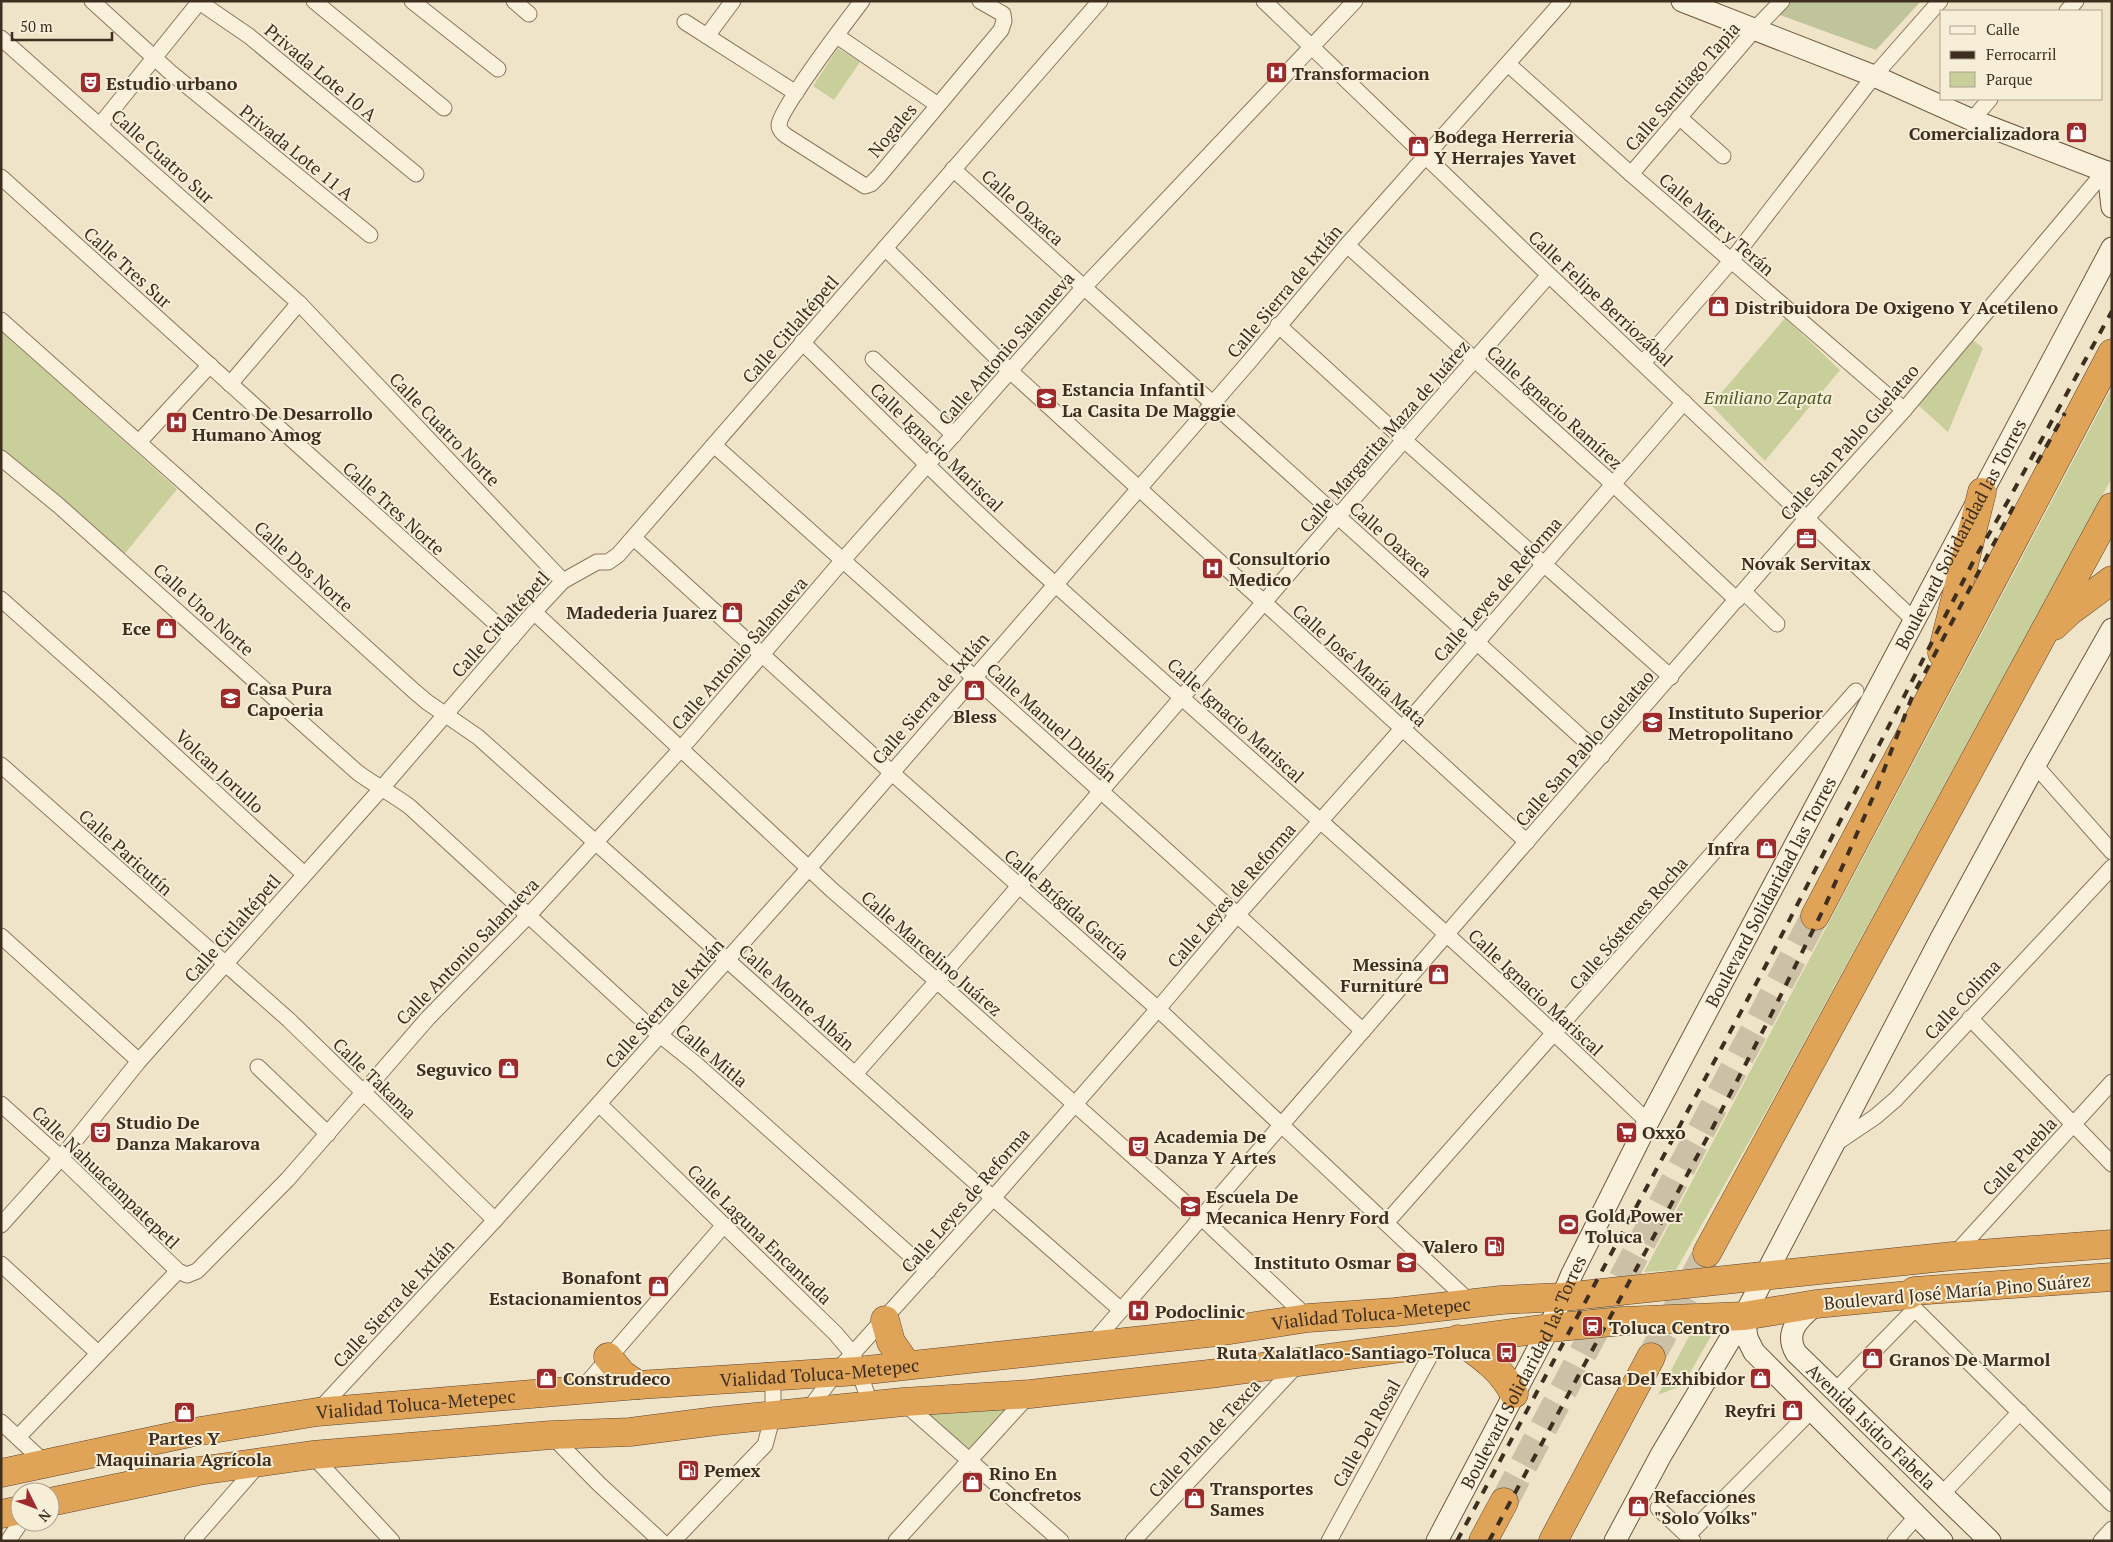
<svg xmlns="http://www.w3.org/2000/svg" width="2113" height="1542" font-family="'PT Serif',serif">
<rect width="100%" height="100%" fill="#f0e4c8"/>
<g fill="#c9cf9b">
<polygon points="838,48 860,62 834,100 813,86"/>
<polygon points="1785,318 1840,370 1765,461 1711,405"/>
<polygon points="1,331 177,489 123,556 1,449"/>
<polygon points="1973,340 1983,348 1948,432 1918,405"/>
<polygon points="2112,387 2112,478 1767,1110 1676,1270 1644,1272"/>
<polygon points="1695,1325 1714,1331 1683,1385 1658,1395"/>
<polygon points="1009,1406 970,1449 922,1412"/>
</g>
<polygon fill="#bfc49a" points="1792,1 1921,1 1876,50 1780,15"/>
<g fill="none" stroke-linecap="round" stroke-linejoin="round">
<g stroke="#ccc0a6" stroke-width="28" stroke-dasharray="28 14" stroke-linecap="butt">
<polyline points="1651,1357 1707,1253"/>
<polyline points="1504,1502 1815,916"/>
</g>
<defs>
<g id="street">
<polyline points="92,1 170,72 370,235"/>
<polyline points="198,1 249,36 416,174"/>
<polyline points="314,1 444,108"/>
<polyline points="412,1 498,69"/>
<polyline points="514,1 529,14"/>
<path d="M862,1C849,18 779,110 779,125C779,130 782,132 785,135L865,186L871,184L879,176L1001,30L1004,21L1003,14L980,1"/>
<polyline points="1264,1 1549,275 1914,620"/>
<polyline points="2067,11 2076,1"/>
<polyline points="685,22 796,93"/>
<polyline points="707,36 733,1"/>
<polyline points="837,36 938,105"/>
<polyline points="1,38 299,303 563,581"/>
<polyline points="1508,64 1631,174 1904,410"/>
<polyline points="1679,117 1723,156"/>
<polyline points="1972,120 1990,99"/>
<polyline points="100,125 200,1"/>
<path d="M953,169C1171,364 1386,560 1602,756"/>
<polyline points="1631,174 1755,29 1782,1"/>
<polyline points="1,177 512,638"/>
<polyline points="1347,245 1613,484 1737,600"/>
<polyline points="885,248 1010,371 1527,842"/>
<polyline points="1,320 181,480 414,691 427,702 478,737 993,1198 1121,1310"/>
<polyline points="1278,325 1404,440 1671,677"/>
<path d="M802,342C886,424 969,508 1057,586C1254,764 1456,937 1648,1122"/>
<polyline points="873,359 954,435"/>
<polyline points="1643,363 1731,261 1874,76 1940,1"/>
<polyline points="230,384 299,303"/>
<polyline points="139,442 210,365"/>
<path d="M714,445C931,640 1150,832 1363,1031"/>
<path d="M1,458L58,505L357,772C374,785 393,794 410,807L650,1027L696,1064L928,1271"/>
<polyline points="634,538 891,772 1158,1009 1471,1303"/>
<polyline points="1744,592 1777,624"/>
<polyline points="1,599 110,696 304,874"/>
<polyline points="534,612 832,890 937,981 1201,1217 1308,1318"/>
<polyline points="1,765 289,1020 495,1220"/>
<polyline points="2035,765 2112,852"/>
<polyline points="1,936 139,1061"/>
<polyline points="1970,1018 2112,1164"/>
<polyline points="258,1067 328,1134"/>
<polyline points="855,1074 937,981 1404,440 1549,275"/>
<polyline points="1,1104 61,1158 178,1271 187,1275 197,1271 288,1179 428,1018 529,915 680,750 843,560 1085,286 1355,1"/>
<polyline points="599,1104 835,1333 853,1354 871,1406"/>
<polyline points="1835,1144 1875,1117 1896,1099 2112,867"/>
<polyline points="1386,1223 1856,691"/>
<polyline points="1,1225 61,1158 139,1061 381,789 534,612 563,581 597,562 608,562 618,555 1100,1"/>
<polyline points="1953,1256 2112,1082"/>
<polyline points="1,1264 98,1353"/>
<polyline points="1090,1346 1806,519 1904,410 2105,171"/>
<polyline points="581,1390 724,1225"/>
<polyline points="1836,1390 1915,1309 2112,1504"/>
<polyline points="903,1402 1061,1541"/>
<polyline points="318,1411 495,1220 809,868 1249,362 1347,245 1563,1"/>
<polyline points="807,1412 837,1371 993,1198 1158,1009 1238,914 1402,729 1684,402"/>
<polyline points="1,1422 45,1463"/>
<polyline points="551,1435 599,1484 661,1541"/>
<polyline points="18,1437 178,1271"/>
<polyline points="312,1455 392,1541"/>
<polyline points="1942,1494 2020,1412"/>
<polyline points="1658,1508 1693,1541"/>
<polyline points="1688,1535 1812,1410"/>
<polyline points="8,1541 21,1522"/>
<polyline points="192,1541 260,1463"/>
<polyline points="673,1541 765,1445 773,1415 773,1376"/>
<polyline points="896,1541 1030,1394"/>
<polyline points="1133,1541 1299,1363"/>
<polyline points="1329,1541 1437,1343"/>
<polyline points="1895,1541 1917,1516"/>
<polyline points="2101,1541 2112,1529"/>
</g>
<g id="secondary">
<polyline points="1682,1 1874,76 1972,120 2112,174"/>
<polyline points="2108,172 2112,207"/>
<path id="s1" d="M1816,1304C1801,1317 1783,1331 1796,1353L1990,1541"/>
<polyline points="1744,1316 1747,1338 1754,1352 1942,1541"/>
<path id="s2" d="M1437,1541L1549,1328L1571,1276L1648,1122L2112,248"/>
<polyline points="1615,1541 1661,1455 1744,1316 1940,940 2035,765 2112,629"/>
</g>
<g id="highway">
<polyline points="2054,626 2070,611 2112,580"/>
<polyline points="1942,653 1982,492"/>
<polyline points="1815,916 2112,353"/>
<polyline points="1707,1253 2112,507"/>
<polyline points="885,1320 891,1342 907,1365"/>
<path d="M1458,1339C1480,1355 1502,1369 1514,1394"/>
<polyline points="608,1357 622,1374 638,1385"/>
<path id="s3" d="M1,1473L194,1432L317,1412L638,1385L858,1371L1217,1332L1308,1318L1395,1312L1501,1300L1563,1297L1953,1256L2112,1244"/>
<polyline points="50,1502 198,1471 312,1455 551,1435 630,1432 716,1421 903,1402 1030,1394 1218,1373 1549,1328 1623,1321 1744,1316 1816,1304 1909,1295 1914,1291 2112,1277"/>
<polyline points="1,1514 20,1510"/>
<polyline points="1483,1541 1504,1502"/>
<polyline points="1553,1541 1651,1357"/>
</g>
</defs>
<use href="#street" stroke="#8d765c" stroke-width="17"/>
<use href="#secondary" stroke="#6f573f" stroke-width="23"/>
<use href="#highway" stroke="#5b4430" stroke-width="29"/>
<use href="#street" stroke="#faf1dc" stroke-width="15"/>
<use href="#secondary" stroke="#faf1dc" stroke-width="21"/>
<use href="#highway" stroke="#e0a458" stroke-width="28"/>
<g stroke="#3d2e20" stroke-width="4" stroke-dasharray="9 9" stroke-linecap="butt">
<polyline points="2037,463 2065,413"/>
<polyline points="1457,1541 1773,952 1975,558 2008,501 2112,311"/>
<polyline points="1489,1541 1713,1127 1768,1021 1825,906 1877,788 1912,697 2017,500"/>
</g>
</g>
<defs>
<symbol id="hospital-square" viewBox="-11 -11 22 22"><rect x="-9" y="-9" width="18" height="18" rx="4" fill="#9e2a2b" stroke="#f7eed8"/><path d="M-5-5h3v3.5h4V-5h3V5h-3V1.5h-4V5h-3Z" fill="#fff"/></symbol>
<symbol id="theatre-square" viewBox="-11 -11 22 22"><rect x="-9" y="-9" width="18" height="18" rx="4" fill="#9e2a2b" stroke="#f7eed8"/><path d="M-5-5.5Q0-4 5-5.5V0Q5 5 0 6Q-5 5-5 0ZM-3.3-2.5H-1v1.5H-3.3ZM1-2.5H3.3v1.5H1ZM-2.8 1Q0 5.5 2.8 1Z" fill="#fff"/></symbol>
<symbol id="shop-square" viewBox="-11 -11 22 22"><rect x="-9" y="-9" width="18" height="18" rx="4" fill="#9e2a2b" stroke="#f7eed8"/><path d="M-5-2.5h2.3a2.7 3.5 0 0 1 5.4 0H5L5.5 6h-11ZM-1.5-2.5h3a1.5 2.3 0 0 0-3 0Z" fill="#fff"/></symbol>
<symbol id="school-square" viewBox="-11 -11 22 22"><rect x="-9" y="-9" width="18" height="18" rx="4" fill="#9e2a2b" stroke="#f7eed8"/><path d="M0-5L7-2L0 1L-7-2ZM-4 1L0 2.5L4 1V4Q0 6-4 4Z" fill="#fff"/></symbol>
<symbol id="office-square" viewBox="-11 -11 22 22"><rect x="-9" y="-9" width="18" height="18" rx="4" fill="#9e2a2b" stroke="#f7eed8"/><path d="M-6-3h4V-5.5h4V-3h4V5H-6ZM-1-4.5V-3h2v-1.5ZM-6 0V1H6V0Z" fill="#fff"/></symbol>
<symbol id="supermarket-square" viewBox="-11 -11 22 22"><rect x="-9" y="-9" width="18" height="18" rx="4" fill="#9e2a2b" stroke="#f7eed8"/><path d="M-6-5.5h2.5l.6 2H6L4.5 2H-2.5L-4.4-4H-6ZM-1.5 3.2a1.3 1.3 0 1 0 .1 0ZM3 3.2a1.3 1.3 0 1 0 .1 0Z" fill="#fff"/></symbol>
<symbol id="university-square" viewBox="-11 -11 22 22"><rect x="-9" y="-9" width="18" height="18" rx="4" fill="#9e2a2b" stroke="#f7eed8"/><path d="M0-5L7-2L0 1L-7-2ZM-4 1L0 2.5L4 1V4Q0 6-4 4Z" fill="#fff"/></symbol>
<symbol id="stadium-square" viewBox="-11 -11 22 22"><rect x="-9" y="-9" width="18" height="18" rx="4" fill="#9e2a2b" stroke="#f7eed8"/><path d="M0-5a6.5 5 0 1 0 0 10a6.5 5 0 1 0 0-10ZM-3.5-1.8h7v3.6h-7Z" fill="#fff"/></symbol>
<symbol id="fuel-square" viewBox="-11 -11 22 22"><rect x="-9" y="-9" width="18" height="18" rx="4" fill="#9e2a2b" stroke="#f7eed8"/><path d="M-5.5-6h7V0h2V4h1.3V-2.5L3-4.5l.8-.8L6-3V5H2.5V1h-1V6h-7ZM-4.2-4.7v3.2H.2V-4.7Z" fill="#fff"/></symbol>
<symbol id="station-square" viewBox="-11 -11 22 22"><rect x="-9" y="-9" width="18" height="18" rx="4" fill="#9e2a2b" stroke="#f7eed8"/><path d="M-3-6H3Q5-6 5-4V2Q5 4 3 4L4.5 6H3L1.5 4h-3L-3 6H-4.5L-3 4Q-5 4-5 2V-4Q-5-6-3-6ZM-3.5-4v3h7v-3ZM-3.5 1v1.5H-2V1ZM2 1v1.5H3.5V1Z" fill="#fff"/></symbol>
<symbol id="bus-square" viewBox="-11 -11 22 22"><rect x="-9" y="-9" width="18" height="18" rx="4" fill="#9e2a2b" stroke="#f7eed8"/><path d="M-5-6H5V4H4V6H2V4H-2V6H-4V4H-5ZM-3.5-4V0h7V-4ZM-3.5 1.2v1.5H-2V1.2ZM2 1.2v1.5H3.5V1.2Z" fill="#fff"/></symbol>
</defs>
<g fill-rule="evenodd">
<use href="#hospital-square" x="1264" y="60" width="25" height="25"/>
<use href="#theatre-square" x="78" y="70" width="25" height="25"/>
<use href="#shop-square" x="2064" y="120" width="25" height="25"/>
<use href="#shop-square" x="1406" y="134" width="25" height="25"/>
<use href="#shop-square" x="1706" y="294" width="25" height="25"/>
<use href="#school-square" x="1034" y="386" width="25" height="25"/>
<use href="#hospital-square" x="164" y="410" width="25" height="25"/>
<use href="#office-square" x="1794" y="526" width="25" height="25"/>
<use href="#hospital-square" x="1200" y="556" width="25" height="25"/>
<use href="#shop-square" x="720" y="600" width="25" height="25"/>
<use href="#shop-square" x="154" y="616" width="25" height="25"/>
<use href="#shop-square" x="962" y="678" width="25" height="25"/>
<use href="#school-square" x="218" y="686" width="25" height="25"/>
<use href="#school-square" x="1640" y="710" width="25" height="25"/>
<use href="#shop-square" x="1754" y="836" width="25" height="25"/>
<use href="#shop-square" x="1426" y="962" width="25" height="25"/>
<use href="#shop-square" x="496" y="1056" width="25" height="25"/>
<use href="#theatre-square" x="88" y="1120" width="25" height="25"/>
<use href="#supermarket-square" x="1614" y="1120" width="25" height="25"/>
<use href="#theatre-square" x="1126" y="1134" width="25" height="25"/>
<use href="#university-square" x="1178" y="1194" width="25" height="25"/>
<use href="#stadium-square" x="1556" y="1212" width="25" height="25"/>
<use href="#fuel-square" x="1482" y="1234" width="25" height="25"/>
<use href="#school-square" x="1394" y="1250" width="25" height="25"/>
<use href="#shop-square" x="646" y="1274" width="25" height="25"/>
<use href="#hospital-square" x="1126" y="1298" width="25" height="25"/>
<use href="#station-square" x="1580" y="1314" width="25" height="25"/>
<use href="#bus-square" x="1494" y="1340" width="25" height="25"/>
<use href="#shop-square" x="1860" y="1346" width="25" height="25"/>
<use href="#shop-square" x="534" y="1366" width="25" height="25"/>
<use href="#shop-square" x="1748" y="1366" width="25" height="25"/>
<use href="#shop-square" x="1780" y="1398" width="25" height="25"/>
<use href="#shop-square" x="172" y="1400" width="25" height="25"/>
<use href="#fuel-square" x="676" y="1458" width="25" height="25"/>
<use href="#shop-square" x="960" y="1470" width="25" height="25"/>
<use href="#shop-square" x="1182" y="1486" width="25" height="25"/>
<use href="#shop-square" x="1626" y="1494" width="25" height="25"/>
</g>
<g text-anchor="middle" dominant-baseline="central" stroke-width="4" stroke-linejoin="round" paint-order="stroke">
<g font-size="18" fill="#3d2e20" stroke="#f7eed8">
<text transform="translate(321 72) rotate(40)">Privada Lote 10 A</text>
<text transform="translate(1682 86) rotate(-49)">Calle Santiago Tapia</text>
<text transform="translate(892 130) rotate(-50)">Nogales</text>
<text transform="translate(297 152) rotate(39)">Privada Lote 11 A</text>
<text transform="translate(163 156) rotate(42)">Calle Cuatro Sur</text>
<text transform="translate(1023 207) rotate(42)">Calle Oaxaca</text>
<text transform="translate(1717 224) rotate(41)">Calle Mier y Terán</text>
<text transform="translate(128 267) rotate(42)">Calle Tres Sur</text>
<text transform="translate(1284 291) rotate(-50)">Calle Sierra de Ixtlán</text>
<text transform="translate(1601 298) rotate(43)">Calle Felipe Berriozábal</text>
<text transform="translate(790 329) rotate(-49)">Calle Citlaltépetl</text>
<text transform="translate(1006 348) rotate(-49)">Calle Antonio Salanueva</text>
<text transform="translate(1555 407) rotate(42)">Calle Ignacio Ramírez</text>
<text transform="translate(445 429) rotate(46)">Calle Cuatro Norte</text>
<text transform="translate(1384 436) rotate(-49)">Calle Margarita Maza de Juárez</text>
<text transform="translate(1849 442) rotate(-49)">Calle San Pablo Guelatao</text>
<text transform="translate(937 447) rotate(44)">Calle Ignacio Mariscal</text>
<text transform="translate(394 508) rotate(42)">Calle Tres Norte</text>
<text stroke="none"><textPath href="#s2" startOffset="1135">Boulevard Solidaridad las Torres</textPath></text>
<text transform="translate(1391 539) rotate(42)">Calle Oaxaca</text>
<text transform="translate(304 566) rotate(42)">Calle Dos Norte</text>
<text transform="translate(1497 589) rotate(-49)">Calle Leyes de Reforma</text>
<text transform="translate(204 609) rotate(42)">Calle Uno Norte</text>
<text transform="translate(500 624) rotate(-48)">Calle Citlaltépetl</text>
<text transform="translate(739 653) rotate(-49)">Calle Antonio Salanueva</text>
<text transform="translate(1360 665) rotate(42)">Calle José María Mata</text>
<text transform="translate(930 698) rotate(-49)">Calle Sierra de Ixtlán</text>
<text transform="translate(1236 720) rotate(42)">Calle Ignacio Mariscal</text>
<text transform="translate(1052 722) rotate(42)">Calle Manuel Dublán</text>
<text transform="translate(1584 748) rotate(-49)">Calle San Pablo Guelatao</text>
<text transform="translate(220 771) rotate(43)">Volcan Jorullo</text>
<text transform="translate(126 852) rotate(42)">Calle Paricutín</text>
<text stroke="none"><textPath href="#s2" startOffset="730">Boulevard Solidaridad las Torres</textPath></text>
<text transform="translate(1231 895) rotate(-49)">Calle Leyes de Reforma</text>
<text transform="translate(1067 904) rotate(41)">Calle Brígida García</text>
<text transform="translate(1628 923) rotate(-49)">Calle Sóstenes Rocha</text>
<text transform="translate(232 928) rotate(-49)">Calle Citlaltépetl</text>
<text transform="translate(467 951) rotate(-46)">Calle Antonio Salanueva</text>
<text transform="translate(932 953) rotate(41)">Calle Marcelino Juárez</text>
<text transform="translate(1536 992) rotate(43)">Calle Ignacio Mariscal</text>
<text transform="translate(797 997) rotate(42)">Calle Monte Albán</text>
<text transform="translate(1962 999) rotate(-47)">Calle Colima</text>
<text transform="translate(664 1003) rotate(-48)">Calle Sierra de Ixtlán</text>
<text transform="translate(712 1055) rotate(40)">Calle Mitla</text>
<text transform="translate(375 1078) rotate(44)">Calle Takama</text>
<text transform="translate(2019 1156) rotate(-47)">Calle Puebla</text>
<text transform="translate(106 1177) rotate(44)">Calle Nahuacampatepetl</text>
<text transform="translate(965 1200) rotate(-49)">Calle Leyes de Reforma</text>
<text transform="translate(760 1234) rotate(44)">Calle Laguna Encantada</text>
<text transform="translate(1957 1291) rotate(-5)">Boulevard José María Pino Suárez</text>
<text transform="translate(393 1303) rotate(-47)">Calle Sierra de Ixtlán</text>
<text stroke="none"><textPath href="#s3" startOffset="1381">Vialidad Toluca-Metepec</textPath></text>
<text stroke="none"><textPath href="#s3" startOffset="826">Vialidad Toluca-Metepec</textPath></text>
<text stroke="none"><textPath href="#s2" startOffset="190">Boulevard Solidaridad las Torres</textPath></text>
<text stroke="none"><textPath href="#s3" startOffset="421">Vialidad Toluca-Metepec</textPath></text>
<text stroke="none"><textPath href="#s1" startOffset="164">Avenida Isidro Fabela</textPath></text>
<text transform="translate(1366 1433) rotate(-61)">Calle Del Rosal</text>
<text transform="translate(1204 1438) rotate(-47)">Calle Plan de Texca</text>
</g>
<g font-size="18" font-weight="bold" fill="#3d2e20" stroke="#f7eed8" text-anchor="start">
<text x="1292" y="73">Transformacion</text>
<text x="106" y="83">Estudio urbano</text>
<text x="2060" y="133" text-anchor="end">Comercializadora</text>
<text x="1434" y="136">Bodega Herreria<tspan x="1434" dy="21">Y Herrajes Yavet</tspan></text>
<text x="1735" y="307">Distribuidora De Oxigeno Y Acetileno</text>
<text x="1062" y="389">Estancia Infantil<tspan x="1062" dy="21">La Casita De Maggie</tspan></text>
<text x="192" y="413">Centro De Desarrollo<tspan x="192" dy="21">Humano Amog</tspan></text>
<text x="1229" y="558">Consultorio<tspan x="1229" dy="21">Medico</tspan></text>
<text x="1806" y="563" text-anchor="middle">Novak Servitax</text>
<text x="717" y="612" text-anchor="end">Madederia Juarez</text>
<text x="151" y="628" text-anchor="end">Ece</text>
<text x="247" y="688">Casa Pura<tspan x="247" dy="21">Capoeria</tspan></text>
<text x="1668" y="712">Instituto Superior<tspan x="1668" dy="21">Metropolitano</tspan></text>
<text x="975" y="716" text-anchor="middle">Bless</text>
<text x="1750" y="848" text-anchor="end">Infra</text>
<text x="1423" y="964" text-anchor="end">Messina<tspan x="1423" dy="21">Furniture</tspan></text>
<text x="492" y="1069" text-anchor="end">Seguvico</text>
<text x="116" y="1122">Studio De<tspan x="116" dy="21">Danza Makarova</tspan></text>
<text x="1642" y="1132">Oxxo</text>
<text x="1154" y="1136">Academia De<tspan x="1154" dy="21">Danza Y Artes</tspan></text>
<text x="1206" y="1196">Escuela De<tspan x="1206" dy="21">Mecanica Henry Ford</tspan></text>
<text x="1585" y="1215">Gold Power<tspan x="1585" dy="21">Toluca</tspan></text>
<text x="1478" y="1246" text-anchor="end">Valero</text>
<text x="1391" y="1262" text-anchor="end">Instituto Osmar</text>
<text x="642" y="1277" text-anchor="end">Bonafont<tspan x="642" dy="21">Estacionamientos</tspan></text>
<text x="1155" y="1311">Podoclinic</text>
<text x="1609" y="1327">Toluca Centro</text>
<text x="1491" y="1352" text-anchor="end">Ruta Xalatlaco-Santiago-Toluca</text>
<text x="1889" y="1359">Granos De Marmol</text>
<text x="563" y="1378">Construdeco</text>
<text x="1745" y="1378" text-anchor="end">Casa Del Exhibidor</text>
<text x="1776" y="1410" text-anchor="end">Reyfri</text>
<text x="184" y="1438" text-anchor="middle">Partes Y<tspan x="184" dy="21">Maquinaria Agrícola</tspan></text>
<text x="704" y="1470">Pemex</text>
<text x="989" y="1473">Rino En<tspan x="989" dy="21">Concfretos</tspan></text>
<text x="1210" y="1488">Transportes<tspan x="1210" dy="21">Sames</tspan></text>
<text x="1654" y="1496">Refacciones<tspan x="1654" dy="21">"Solo Volks"</tspan></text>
</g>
<g font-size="18" font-style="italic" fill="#4d5a26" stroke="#f7eed8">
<text x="1768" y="397">Emiliano Zapata</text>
</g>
</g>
<rect width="2113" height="1542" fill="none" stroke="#3d2e20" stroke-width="5"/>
<rect x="1940" y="10" width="162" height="90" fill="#f7eed8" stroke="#ada18e"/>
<rect x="1950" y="26" width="25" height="8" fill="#faf1dc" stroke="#ada18e"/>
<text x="1986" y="35" font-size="15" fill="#3d2e20">Calle</text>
<rect x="1950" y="51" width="25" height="8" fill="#3d2e20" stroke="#ada18e"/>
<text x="1986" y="60" font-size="15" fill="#3d2e20">Ferrocarril</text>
<rect x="1950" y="72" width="25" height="15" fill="#c9cf9b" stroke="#ada18e"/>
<text x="1986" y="85" font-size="15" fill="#3d2e20">Parque</text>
<g transform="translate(35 1507) rotate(132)"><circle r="24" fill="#f7eed8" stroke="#ada18e"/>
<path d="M0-4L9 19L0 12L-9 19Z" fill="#9e2a2b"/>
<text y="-8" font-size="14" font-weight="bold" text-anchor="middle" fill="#3d2e20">N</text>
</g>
<path d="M12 32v8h100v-8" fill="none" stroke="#3d2e20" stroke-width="2.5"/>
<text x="20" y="32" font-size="15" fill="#3d2e20" stroke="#f7eed8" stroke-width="4" paint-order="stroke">50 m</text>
</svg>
